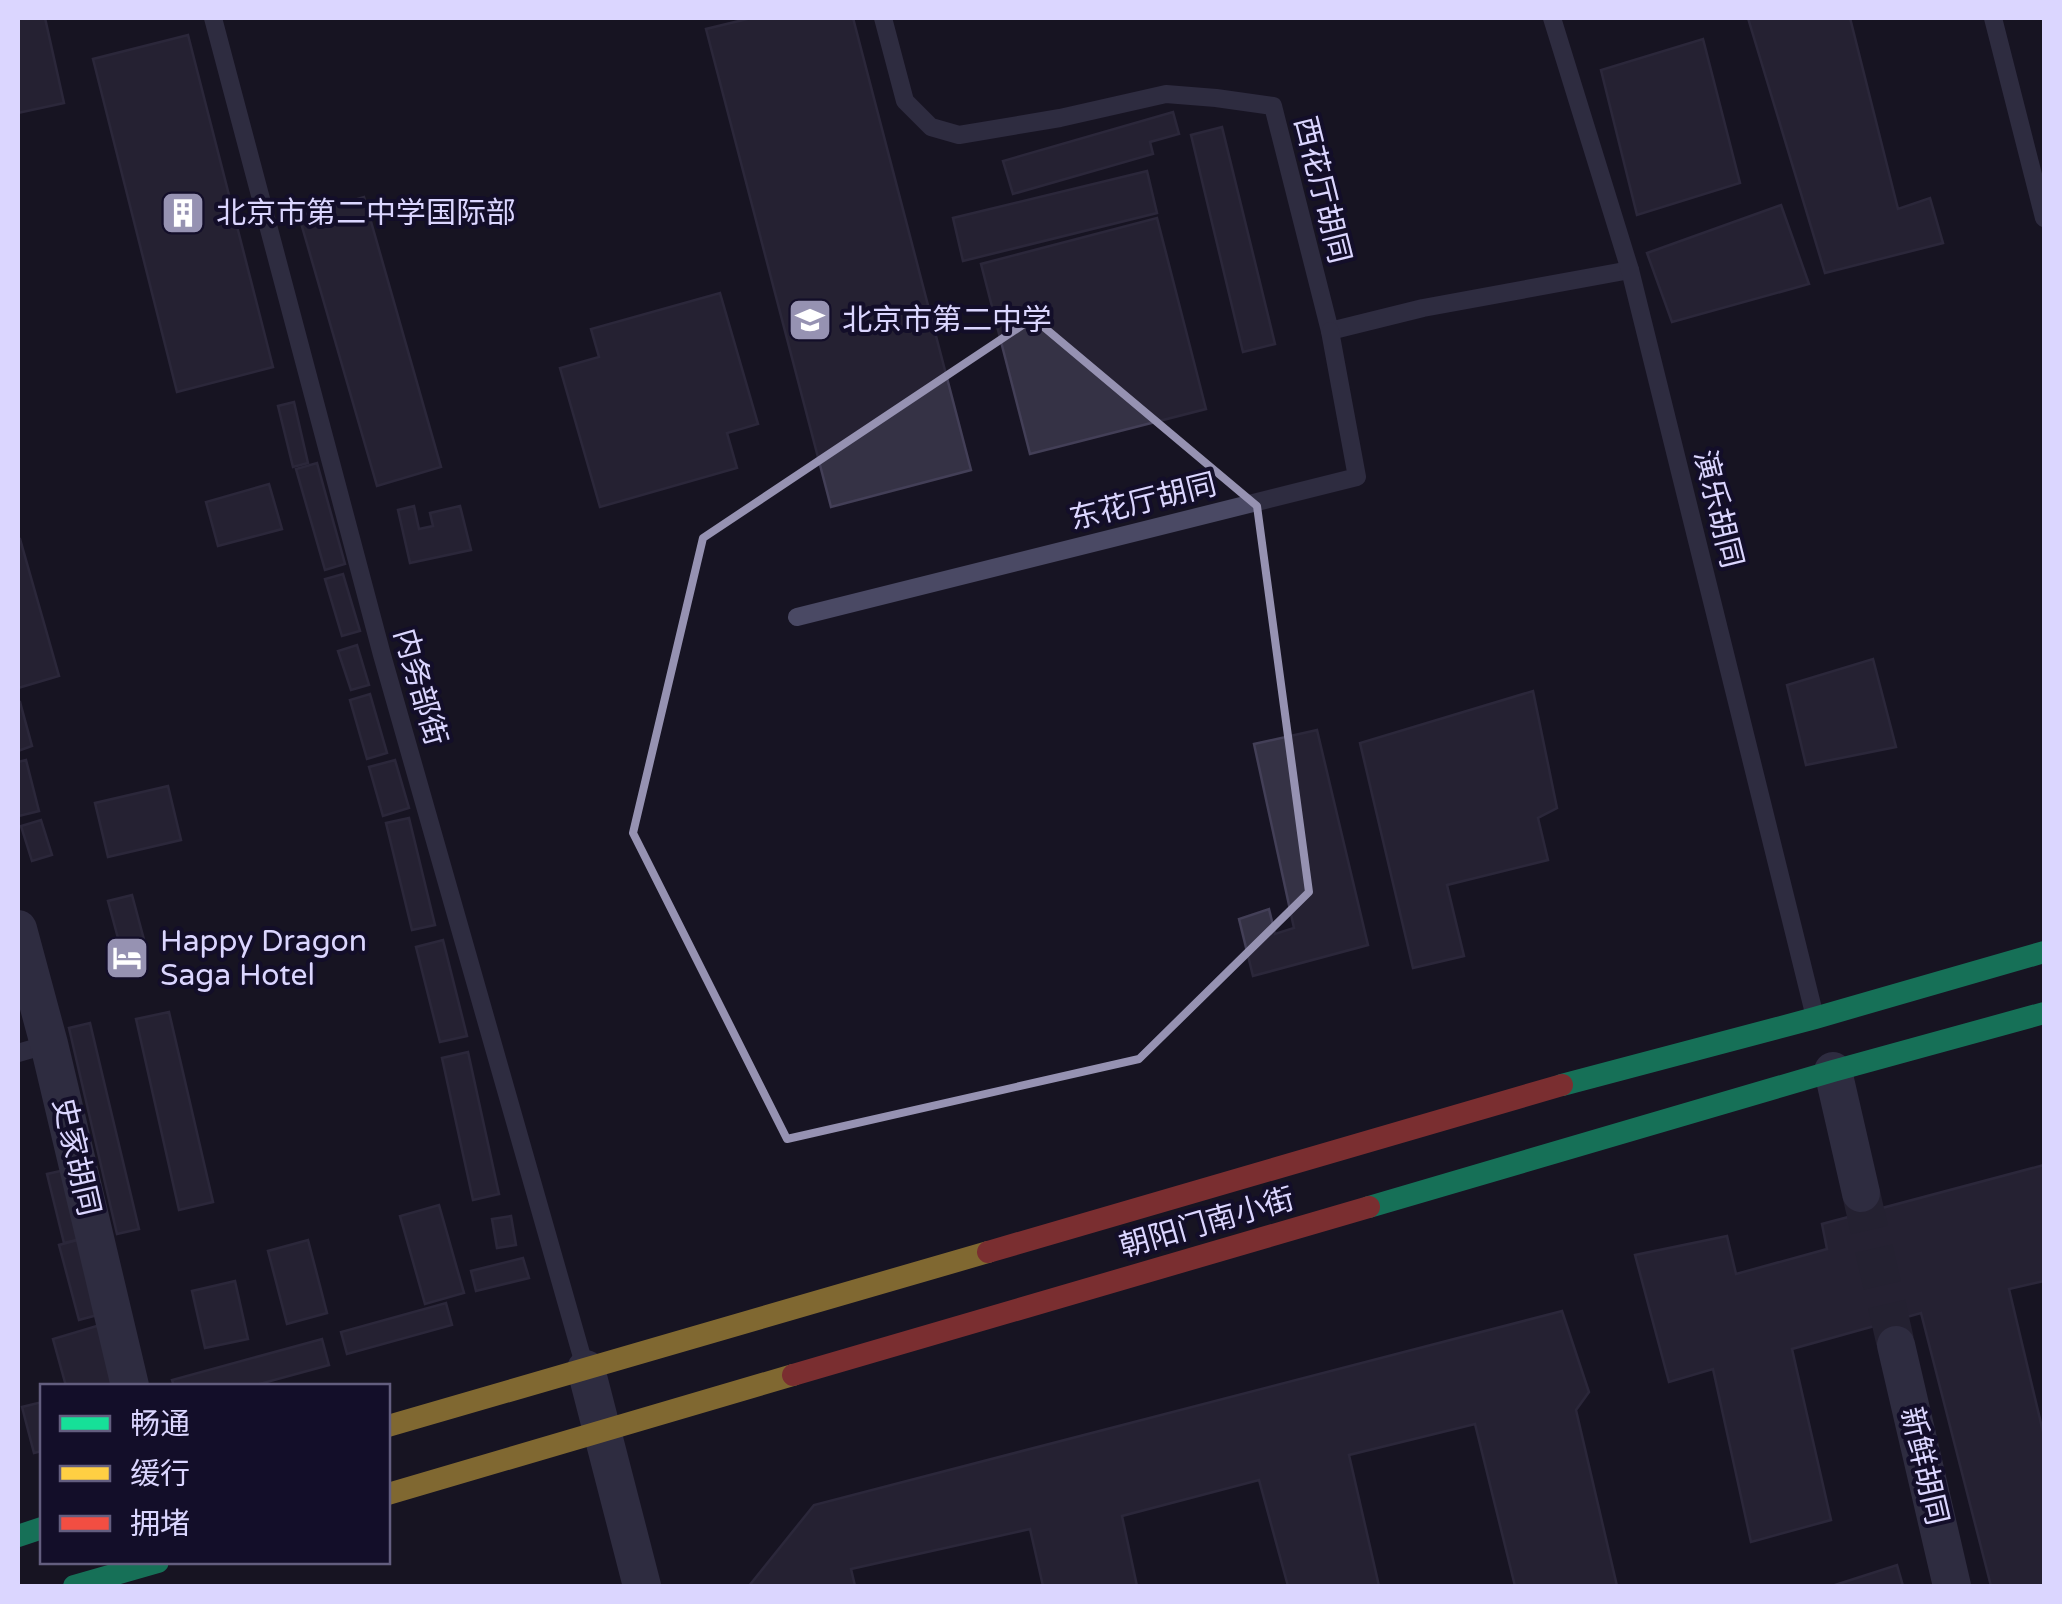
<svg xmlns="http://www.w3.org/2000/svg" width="2062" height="1604" font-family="'Varela Round','Noto Sans SC',sans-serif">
<rect width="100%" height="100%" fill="#171423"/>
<g fill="#353245" stroke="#433f57" stroke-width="2.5">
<polygon points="18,18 45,18 64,103 18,113"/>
<polygon points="751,18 853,18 971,470 831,507 706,29"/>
<polygon points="1748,18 1850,18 1898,209 1930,198 1943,243 1825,273"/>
<polygon points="188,35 273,367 177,392 93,59"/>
<polygon points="1703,39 1740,183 1637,215 1601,70"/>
<polygon points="1173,112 1179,134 1150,142 1153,154 1013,194 1003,161"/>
<polygon points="1222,127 1275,344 1243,352 1191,135"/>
<polygon points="1147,171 1157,213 963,261 953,218"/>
<polygon points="364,197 441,467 377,486 299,216"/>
<polygon points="1781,205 1809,284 1672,322 1647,253"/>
<polygon points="1157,218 1206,409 1030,454 981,264"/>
<polygon points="720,293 758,424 727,433 737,468 600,507 560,368 599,357 591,329"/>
<polygon points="294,402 308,463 293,467 278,406"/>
<polygon points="317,463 345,564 325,570 296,469"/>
<polygon points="269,484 282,529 218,546 206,502"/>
<polygon points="414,506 419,529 433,526 430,513 460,506 471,550 410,563 398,510"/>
<polygon points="18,539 20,539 59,676 18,688"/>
<polygon points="343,574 360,631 342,636 325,579"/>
<polygon points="357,645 369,685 351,690 338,651"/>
<polygon points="1873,659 1896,747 1806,765 1787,685"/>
<polygon points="1533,691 1557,808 1538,818 1548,860 1447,885 1464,956 1413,968 1360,743"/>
<polygon points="370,694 387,753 367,759 350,700"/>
<polygon points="18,702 20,702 32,746 18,751"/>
<polygon points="1317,730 1368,945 1253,976 1239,919 1269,909 1275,934 1294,928 1254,744"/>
<polygon points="26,760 39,811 19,816 18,762"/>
<polygon points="395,760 409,808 383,816 369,767"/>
<polygon points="168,786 181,840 108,857 95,803"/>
<polygon points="409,818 435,925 412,930 386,823"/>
<polygon points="41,820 52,855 32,861 21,826"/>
<polygon points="132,895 146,947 122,953 108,901"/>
<polygon points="443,940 467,1036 440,1042 416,947"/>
<polygon points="169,1012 213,1202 179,1210 136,1019"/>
<polygon points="90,1023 139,1229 117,1234 69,1028"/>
<polygon points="468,1052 499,1194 473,1200 442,1058"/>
<polygon points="2044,1165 2044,1281 2009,1289 2044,1436 2044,1586 1991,1586 1921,1313 1792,1349 1831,1520 1751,1542 1713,1369 1669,1382 1635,1255 1727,1236 1736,1274 1827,1249 1822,1224"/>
<polygon points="65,1170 81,1239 64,1243 47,1174"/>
<polygon points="439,1205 464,1293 425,1304 400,1216"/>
<polygon points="511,1216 516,1245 497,1248 492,1219"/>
<polygon points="81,1239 101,1314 79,1320 59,1245"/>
<polygon points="308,1240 327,1313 287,1324 268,1251"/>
<polygon points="523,1258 529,1278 476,1291 471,1271"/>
<polygon points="235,1281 248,1339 205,1348 192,1291"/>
<polygon points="446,1303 452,1325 347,1354 341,1332"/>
<polygon points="1562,1311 1589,1392 1576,1410 1617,1586 1515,1586 1475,1424 1349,1455 1379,1586 1288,1586 1259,1480 1122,1516 1137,1586 1043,1586 1030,1529 851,1569 855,1586 749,1586 814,1505"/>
<polygon points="100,1325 118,1386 66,1386 53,1339"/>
<polygon points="322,1339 329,1365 252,1386 174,1386 172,1380"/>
<polygon points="42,1402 42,1451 34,1453 22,1407"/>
<polygon points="1897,1565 1903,1586 1832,1586"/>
</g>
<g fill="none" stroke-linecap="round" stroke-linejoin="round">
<polyline stroke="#343144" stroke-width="38" stroke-dasharray="38 19" stroke-linecap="butt" points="1861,1193 1896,1345"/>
<g stroke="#4a4964" stroke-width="18">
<polyline points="213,18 382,655 584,1364"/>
<polyline points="883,18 905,101 931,127 959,135 1060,118 1166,94 1216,98 1273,106 1330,331 1423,308 1630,270"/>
<polyline points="1552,18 1630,270 1814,1013"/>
<polyline points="1993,18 2044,218"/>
<polyline points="797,617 1357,477 1330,331"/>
<polyline points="18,1053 49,1044"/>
</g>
<g stroke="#4a4964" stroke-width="38">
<polyline points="18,929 49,1044 130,1386"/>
<polyline points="1833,1071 1861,1193"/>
<polyline points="1896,1345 1952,1586"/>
<polyline points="586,1369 642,1586"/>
</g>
<g stroke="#16e098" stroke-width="22">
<polyline points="1562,1085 1815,1018 2044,952"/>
<polyline points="1369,1207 1833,1071 2044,1013"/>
<polyline points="18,1536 42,1528"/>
<polyline points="74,1586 158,1562"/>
</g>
<g stroke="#ffcf43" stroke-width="22">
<polyline points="388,1426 988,1252"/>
<polyline points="388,1494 793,1375"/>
</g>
<g stroke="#f24e42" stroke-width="22">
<polyline points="988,1252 1562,1085"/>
<polyline points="793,1375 1369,1207"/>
</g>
</g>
<path d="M0 0H2062V1604H0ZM1033,318L1257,506L1309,892L1139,1059L787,1139L633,833L703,538Z" fill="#171423" fill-opacity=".55" fill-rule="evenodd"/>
<path fill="none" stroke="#9692b2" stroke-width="8" stroke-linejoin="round" d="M1033,318L1257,506L1309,892L1139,1059L787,1139L633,833L703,538Z"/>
<defs>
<symbol id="building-square" viewBox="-11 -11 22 22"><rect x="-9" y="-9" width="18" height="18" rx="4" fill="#9692b2" stroke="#130e29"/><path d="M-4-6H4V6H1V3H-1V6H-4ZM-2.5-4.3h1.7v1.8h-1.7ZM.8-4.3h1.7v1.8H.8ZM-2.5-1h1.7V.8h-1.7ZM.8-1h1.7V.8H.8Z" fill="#fff"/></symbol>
<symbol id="school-square" viewBox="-11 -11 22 22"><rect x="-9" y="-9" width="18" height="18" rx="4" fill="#9692b2" stroke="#130e29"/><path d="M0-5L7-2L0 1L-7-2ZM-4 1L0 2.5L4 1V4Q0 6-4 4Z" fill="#fff"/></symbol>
<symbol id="hotel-square" viewBox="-11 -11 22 22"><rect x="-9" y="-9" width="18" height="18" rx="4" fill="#9692b2" stroke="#130e29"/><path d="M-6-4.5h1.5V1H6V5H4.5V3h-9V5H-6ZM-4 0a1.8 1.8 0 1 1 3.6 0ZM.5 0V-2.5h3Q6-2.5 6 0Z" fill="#fff"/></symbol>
</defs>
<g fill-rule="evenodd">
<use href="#building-square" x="158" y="188" width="50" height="50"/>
<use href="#school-square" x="785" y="295" width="50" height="50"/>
<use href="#hotel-square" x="102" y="933" width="50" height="50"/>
</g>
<g text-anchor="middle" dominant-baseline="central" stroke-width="8" stroke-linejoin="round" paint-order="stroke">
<g font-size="30" fill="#dbd6ff" stroke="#130e29">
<text transform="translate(1322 190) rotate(76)">西花厅胡同</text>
<text transform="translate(1143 502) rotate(-14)">东花厅胡同</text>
<text transform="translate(1718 509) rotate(76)">演乐胡同</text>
<text transform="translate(420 687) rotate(74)">内务部街</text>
<text transform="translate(76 1157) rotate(77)">史家胡同</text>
<text transform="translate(1207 1223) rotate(-16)">朝阳门南小街</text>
<text transform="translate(1924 1466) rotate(77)">新鲜胡同</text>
</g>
<g font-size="30" fill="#dbd6ff" stroke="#130e29" text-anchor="start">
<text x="216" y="213">北京市第二中学国际部</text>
<text x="842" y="320">北京市第二中学</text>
<text x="160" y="941">Happy Dragon<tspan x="160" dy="34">Saga Hotel</tspan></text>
</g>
</g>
<rect width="2062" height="1604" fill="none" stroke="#dbd6ff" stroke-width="40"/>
<rect x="40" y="1384" width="350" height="180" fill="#130e29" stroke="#635e7f" stroke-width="2.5"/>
<rect x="60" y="1416" width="50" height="15" fill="#16e098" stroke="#635e7f" stroke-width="2.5"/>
<text x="130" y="1434" font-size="30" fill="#dbd6ff">畅通</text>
<rect x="60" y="1466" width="50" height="15" fill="#ffcf43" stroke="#635e7f" stroke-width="2.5"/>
<text x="130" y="1484" font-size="30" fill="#dbd6ff">缓行</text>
<rect x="60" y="1516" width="50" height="15" fill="#f24e42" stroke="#635e7f" stroke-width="2.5"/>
<text x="130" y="1534" font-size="30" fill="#dbd6ff">拥堵</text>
</svg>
